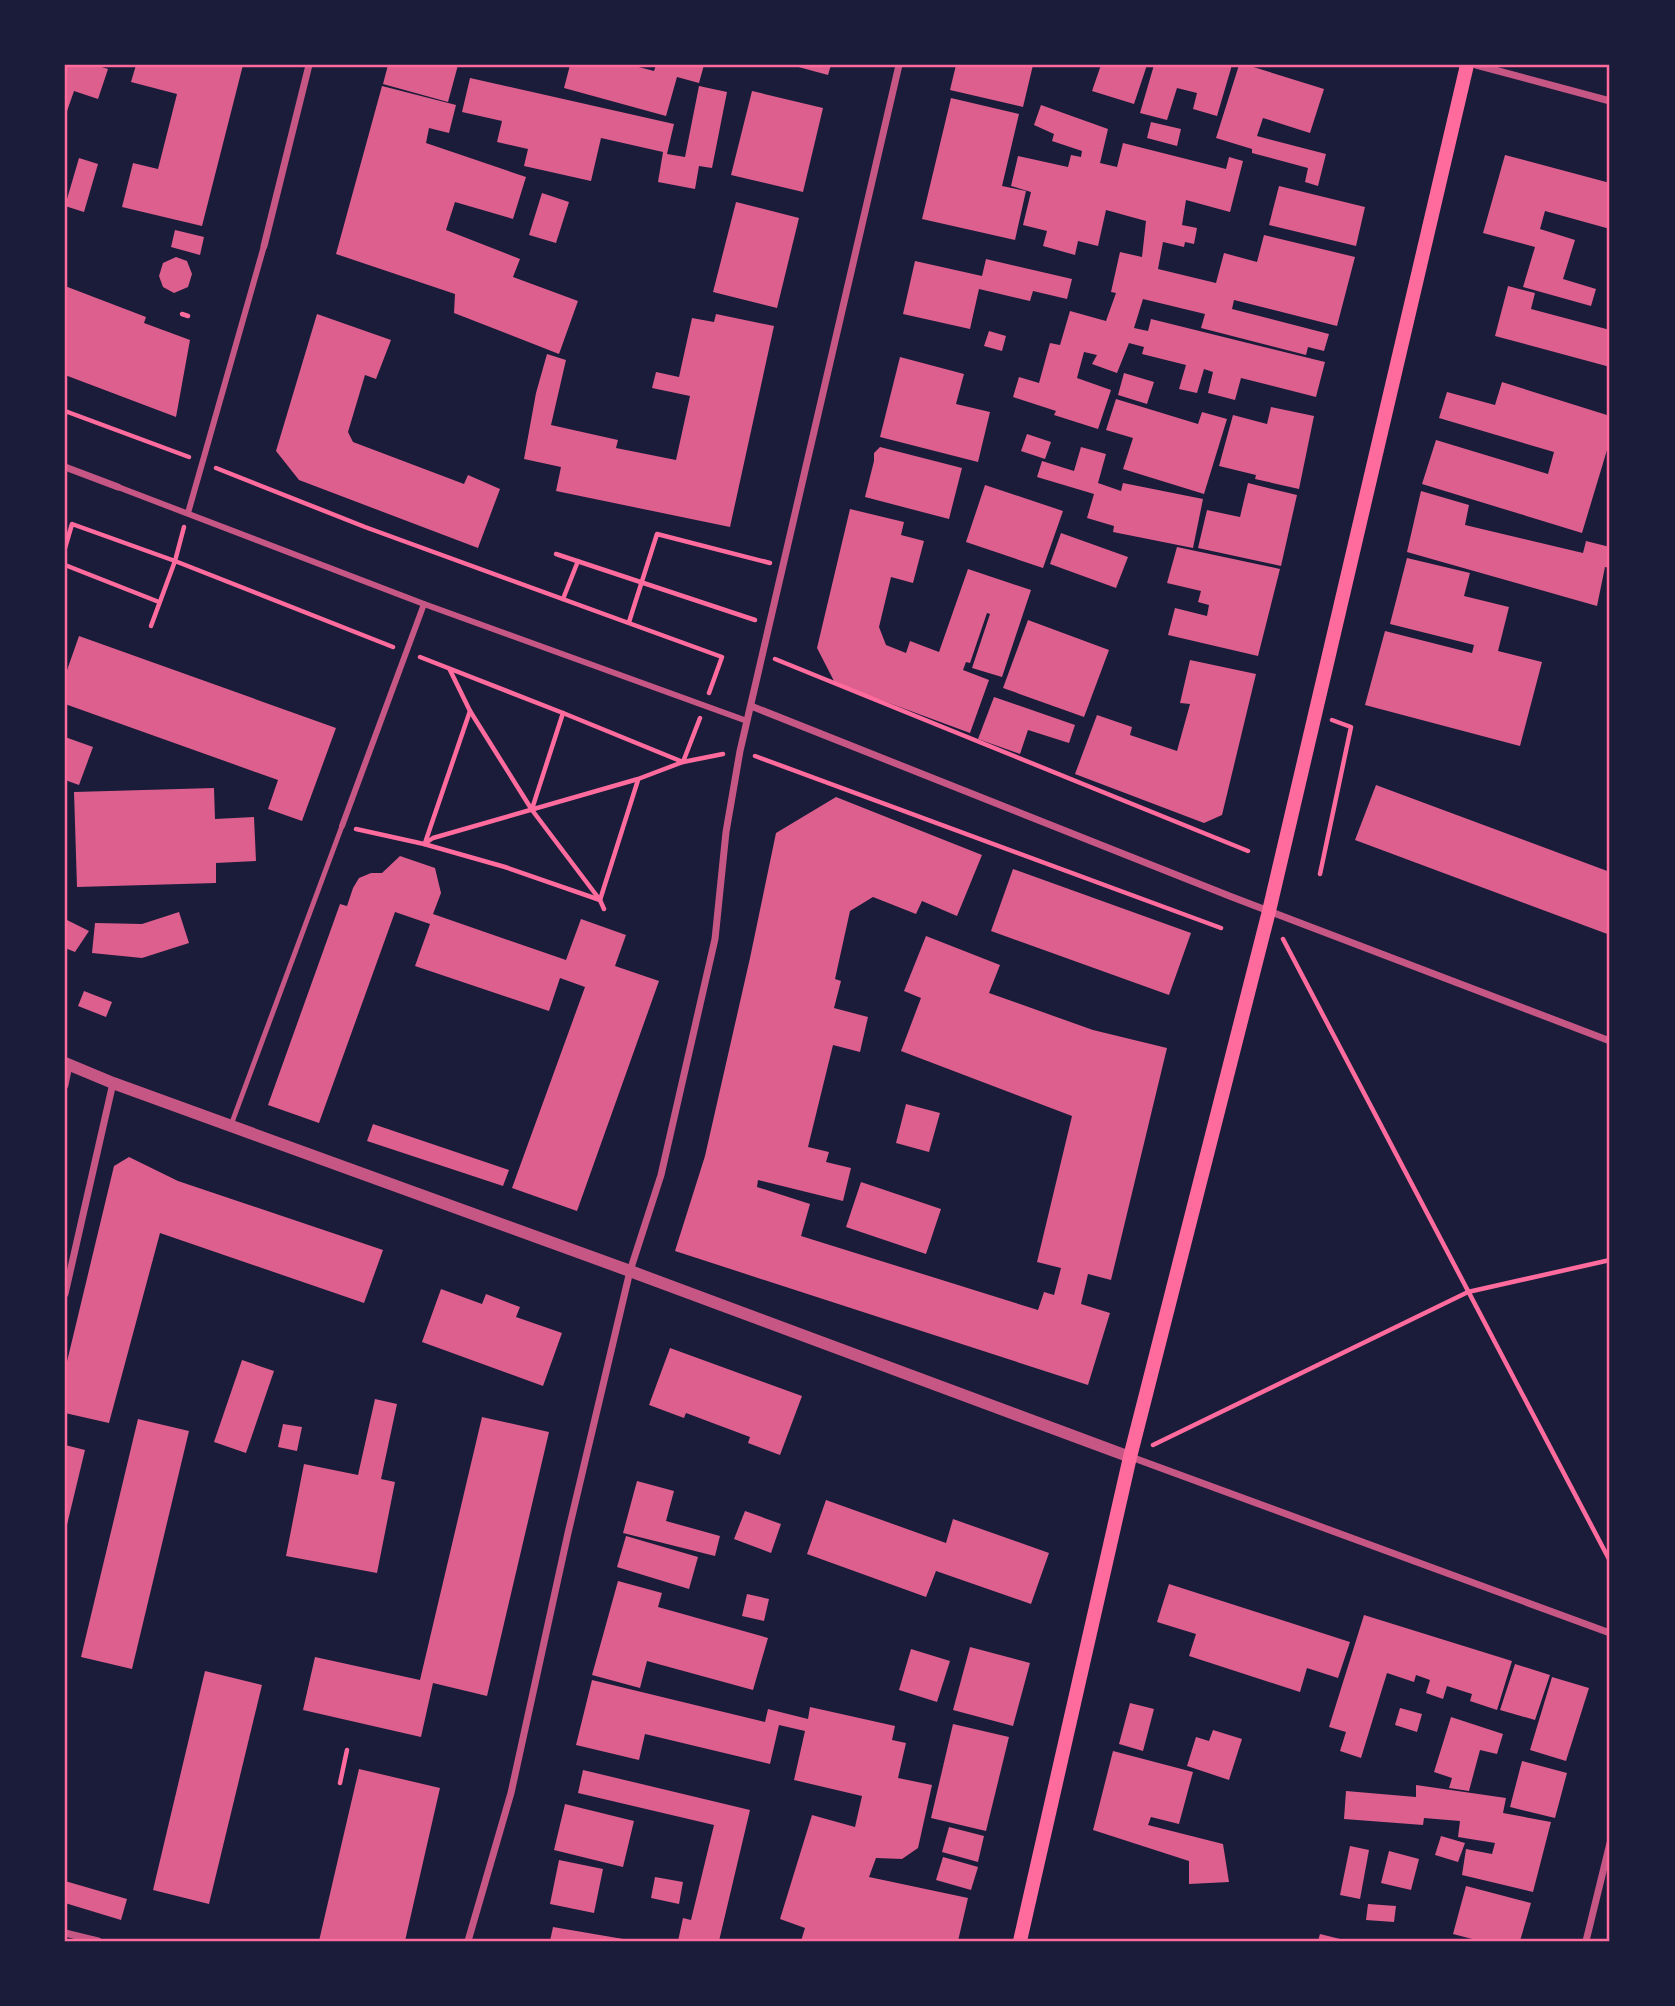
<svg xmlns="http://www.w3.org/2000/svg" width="1675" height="2006" font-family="Helvetica,sans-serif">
<rect width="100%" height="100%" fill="#1b1b3a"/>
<g fill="#dd5f8e">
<polygon points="65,65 95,65 108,69 98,99 74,91 65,117"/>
<polygon points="136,65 243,65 202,226 122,207 133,163 158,169 177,94 131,82"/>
<polygon points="388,65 458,65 448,102 383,84"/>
<polygon points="570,65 631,65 654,71 656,65 704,65 699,83 677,77 666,116 564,88"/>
<polygon points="791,65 831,65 828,75"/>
<polygon points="956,65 1033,65 1023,107 950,90"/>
<polygon points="1101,65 1147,65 1134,104 1092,91"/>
<polygon points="1154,65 1232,65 1217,116 1193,109 1197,93 1177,88 1167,120 1140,113"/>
<polygon points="1239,65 1247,65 1324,89 1310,133 1263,118 1257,136 1326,154 1318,186 1305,182 1308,168 1252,153 1252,149 1216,138"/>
<polygon points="470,78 674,124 667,154 685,157 699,86 727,92 712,168 699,166 695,189 658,182 663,152 601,138 591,181 524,166 528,149 497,142 502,121 462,112"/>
<polygon points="382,86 456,105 449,133 429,128 426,143 526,177 513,219 455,202 446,230 520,259 513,277 578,301 559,354 454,313 455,294 336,254"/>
<polygon points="752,91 823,108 803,192 731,175"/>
<polygon points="951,98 1019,114 1002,186 1026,191 1015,240 922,219"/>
<polygon points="1041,105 1108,129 1100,163 1117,167 1123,143 1226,169 1229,157 1243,161 1230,212 1186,200 1182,225 1197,228 1194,244 1185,242 1184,247 1163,242 1158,269 1216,283 1224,253 1257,262 1264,235 1355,257 1337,326 1234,300 1232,309 1329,334 1324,351 1308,347 1306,355 1201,328 1205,314 1143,299 1134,328 1148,331 1151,319 1325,362 1316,397 1241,378 1235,400 1208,393 1213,372 1204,369 1197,393 1179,389 1186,365 1142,354 1144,347 1129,343 1117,373 1092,364 1097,355 1084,352 1077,378 1111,390 1098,429 1054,415 1056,411 1013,397 1019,377 1039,383 1050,343 1060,345 1070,311 1106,321 1116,293 1111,292 1120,252 1142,257 1146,221 1106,210 1098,246 1078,241 1075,255 1043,246 1047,231 1023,225 1031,192 1011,186 1018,156 1068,167 1071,155 1081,157 1082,151 1052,141 1054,134 1034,125"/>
<polygon points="1151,122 1181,129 1177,146 1147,138"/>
<polygon points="1505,155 1610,183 1610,229 1545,211 1540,229 1575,240 1563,279 1596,289 1591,306 1523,287 1535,247 1483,233"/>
<polygon points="79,158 98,164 84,212 65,206"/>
<polygon points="1279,186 1365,207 1356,246 1269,225"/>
<polygon points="542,193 569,202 556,243 529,235"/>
<polygon points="736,202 799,218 777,308 713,292"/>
<polygon points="175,230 204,237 200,255 171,247"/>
<polygon points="176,257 187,261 192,274 188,287 174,293 163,287 159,276 163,263"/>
<polygon points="986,259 1072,279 1067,299 1033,291 1030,301 979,289 970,329 903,314 915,261 982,276"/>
<polygon points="65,286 146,317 144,323 190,340 176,417 65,375"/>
<polygon points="1508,286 1535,293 1531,309 1610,330 1610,367 1495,336"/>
<polygon points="317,314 391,340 376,379 365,375 348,432 353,442 464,484 468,475 500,489 478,548 299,480 276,451"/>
<polygon points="716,314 774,326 730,527 556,491 561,467 524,459 536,393 547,354 566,360 551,425 618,440 616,448 676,460 690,396 652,388 656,372 679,377 692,318 714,322"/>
<polygon points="989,331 1006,336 1002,351 984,346"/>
<polygon points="900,357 964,374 956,404 990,412 978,462 880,437"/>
<polygon points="1124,373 1154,382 1147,404 1118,395"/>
<polygon points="1502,382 1610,416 1610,451 1607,450 1582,533 1422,484 1436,440 1548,474 1554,452 1439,418 1447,392 1495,405"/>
<polygon points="1116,399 1198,424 1202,412 1227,419 1204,494 1123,469 1133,438 1106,430"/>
<polygon points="1271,407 1314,416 1299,489 1255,479 1256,475 1219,466 1233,415 1267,424"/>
<polygon points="1027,434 1051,442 1045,459 1021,451"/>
<polygon points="880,447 962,468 949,519 865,497 874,461 874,453"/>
<polygon points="1081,447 1106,454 1098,483 1121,491 1123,483 1203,499 1193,548 1113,532 1114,526 1087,518 1094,494 1037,477 1042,461 1074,471"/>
<polygon points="1248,483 1297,495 1281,566 1198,548 1207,510 1240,517"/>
<polygon points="985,485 1063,511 1043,568 966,542"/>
<polygon points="1421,491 1469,505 1465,525 1583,553 1586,541 1610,547 1610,568 1605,567 1597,606 1407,552"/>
<polygon points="850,509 904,522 901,535 924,541 913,583 891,577 879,627 886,645 906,653 910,641 939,652 968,569 1031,590 1002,677 972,668 990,614 987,613 970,663 966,662 963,670 989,680 970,733 835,683 817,648"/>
<polygon points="1061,533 1128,557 1116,588 1050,564"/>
<polygon points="1177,547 1280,569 1258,656 1168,635 1175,608 1207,616 1209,605 1198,602 1201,591 1167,583"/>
<polygon points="1407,558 1470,573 1464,596 1509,607 1498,651 1542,662 1520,746 1365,705 1385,631 1472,653 1474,645 1390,624"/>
<polygon points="1028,620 1109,650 1084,717 1003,688"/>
<polygon points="79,636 336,728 302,821 268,809 278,780 65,704 65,676"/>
<polygon points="1190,660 1256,674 1222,815 1204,823 1075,774 1097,715 1132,727 1130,735 1177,751 1190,704 1180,703"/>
<polygon points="994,697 1075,725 1069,743 1028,730 1020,754 978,739"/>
<polygon points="65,737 93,747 79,785 65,780"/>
<polygon points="1376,785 1610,872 1610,935 1355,840"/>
<polygon points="214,788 215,819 254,817 256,861 216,863 216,883 77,887 74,792"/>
<polygon points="836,797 982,855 957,916 922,901 916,914 873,897 850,911 835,979 841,981 834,1008 868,1017 860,1052 833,1045 808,1147 829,1152 826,1162 851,1168 843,1201 758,1180 757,1187 810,1204 801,1236 1038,1310 1044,1292 1054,1295 1061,1268 1037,1262 1072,1116 901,1051 921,998 904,991 926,936 1000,965 989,993 1093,1030 1167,1048 1111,1280 1088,1274 1081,1304 1110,1313 1088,1385 675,1251 705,1156 750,958 776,833"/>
<polygon points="400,856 435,868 441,893 433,914 566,960 581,919 626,935 615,966 659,981 577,1211 512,1188 585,987 560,978 549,1011 415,966 430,924 395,912 319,1123 268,1105 340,904 347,906 353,888 359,878 371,873 382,873"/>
<polygon points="1013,869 1191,933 1169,995 991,931"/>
<polygon points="179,912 189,943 142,958 92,953 95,923 142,924"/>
<polygon points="65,919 89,931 75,952 65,948"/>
<polygon points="84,991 112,1002 106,1017 78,1006"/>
<polygon points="906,1104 940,1113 929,1152 896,1143"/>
<polygon points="373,1124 509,1170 503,1186 367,1141"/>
<polygon points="129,1157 178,1181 383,1250 364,1303 160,1233 109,1423 65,1413 65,1370 114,1166"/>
<polygon points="861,1182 941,1209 926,1254 846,1227"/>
<polygon points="441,1289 482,1304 486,1294 520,1307 516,1317 562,1333 543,1386 422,1342"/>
<polygon points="670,1348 802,1396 780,1455 748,1443 750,1437 686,1413 684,1418 649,1405"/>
<polygon points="242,1360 274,1371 246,1453 214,1442"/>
<polygon points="375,1399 397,1404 381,1479 395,1482 377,1573 286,1556 304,1464 358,1475"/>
<polygon points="482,1417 549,1432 487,1696 433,1683 421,1737 303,1710 315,1657 420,1680"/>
<polygon points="138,1419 189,1431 132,1669 81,1657"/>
<polygon points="283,1424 302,1427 297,1451 278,1447"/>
<polygon points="65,1445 85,1450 66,1529 65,1529"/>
<polygon points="637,1481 674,1491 666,1521 720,1536 715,1556 623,1533"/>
<polygon points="826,1500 946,1543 953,1519 1049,1553 1031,1604 936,1571 926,1597 807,1554"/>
<polygon points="745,1511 781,1524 771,1553 734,1539"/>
<polygon points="626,1536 698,1557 689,1589 617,1567"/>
<polygon points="618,1581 662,1593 658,1607 768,1638 753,1690 647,1661 640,1688 592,1675"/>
<polygon points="1169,1584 1350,1642 1338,1678 1307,1668 1300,1692 1189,1656 1196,1634 1157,1622"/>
<polygon points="747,1594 769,1599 764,1621 742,1616"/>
<polygon points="1364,1615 1512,1661 1497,1710 1470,1701 1472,1694 1447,1686 1443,1699 1426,1693 1430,1680 1416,1675 1414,1682 1387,1673 1361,1758 1340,1751 1346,1732 1329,1727"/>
<polygon points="970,1647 1030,1663 1013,1726 953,1710"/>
<polygon points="911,1649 950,1661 937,1702 899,1690"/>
<polygon points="1515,1664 1550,1675 1535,1720 1500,1710"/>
<polygon points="205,1671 262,1685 209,1904 153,1890"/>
<polygon points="1552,1677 1589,1688 1566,1761 1530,1750"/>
<polygon points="592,1680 765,1722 768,1709 808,1719 810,1707 895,1726 892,1740 906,1743 898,1778 932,1785 918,1848 902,1859 876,1858 869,1877 968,1898 958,1941 801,1941 805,1928 780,1919 812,1815 855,1827 862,1796 794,1780 805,1731 779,1725 770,1764 645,1734 639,1760 576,1745"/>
<polygon points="1130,1703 1154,1709 1143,1751 1119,1744"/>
<polygon points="1400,1708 1422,1714 1417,1732 1395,1725"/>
<polygon points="1451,1717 1503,1734 1497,1754 1480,1750 1469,1791 1449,1788 1452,1778 1434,1772"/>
<polygon points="953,1724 1009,1737 986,1831 931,1818"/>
<polygon points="1213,1730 1242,1739 1229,1780 1187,1766 1196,1737 1209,1741"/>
<polygon points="1113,1751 1193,1772 1179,1824 1151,1817 1148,1825 1223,1844 1229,1882 1189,1884 1189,1861 1093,1830"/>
<polygon points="1522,1761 1567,1773 1555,1818 1510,1807"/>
<polygon points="359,1769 440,1788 405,1941 319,1941"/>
<polygon points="583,1770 750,1810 719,1941 678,1941 683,1918 691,1920 714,1825 578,1793"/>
<polygon points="1416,1785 1506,1798 1503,1813 1551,1822 1533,1892 1462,1875 1466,1849 1492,1854 1495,1843 1458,1837 1460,1821 1424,1818 1423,1825 1344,1819 1346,1791 1416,1797"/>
<polygon points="565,1804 634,1821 623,1867 554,1850"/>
<polygon points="949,1827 984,1836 978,1862 942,1852"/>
<polygon points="1441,1836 1465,1843 1458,1862 1435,1855"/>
<polygon points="1350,1846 1369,1850 1360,1899 1340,1895"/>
<polygon points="1389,1851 1419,1859 1411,1890 1381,1883"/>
<polygon points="943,1857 978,1867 971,1890 936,1880"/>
<polygon points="559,1860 603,1869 594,1913 550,1904"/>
<polygon points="655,1877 683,1882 679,1904 651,1898"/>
<polygon points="65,1881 127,1899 121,1920 65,1903"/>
<polygon points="1466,1886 1531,1903 1520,1941 1480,1941 1453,1934"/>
<polygon points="1368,1904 1396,1906 1394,1922 1366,1920"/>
<polygon points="553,1927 629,1940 629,1941 550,1941"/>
<polygon points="1320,1934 1344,1940 1344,1941 1318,1941"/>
</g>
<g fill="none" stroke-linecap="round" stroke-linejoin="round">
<g stroke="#ff6b9d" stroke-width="4.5">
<polyline points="182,314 188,316"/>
<polyline points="65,411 189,457"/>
<polyline points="216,468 365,527 722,657 709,693"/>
<polyline points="65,548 72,524 175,561 393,647"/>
<polyline points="556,554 755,620"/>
<polyline points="65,565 159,602"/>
<polyline points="563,599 578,561"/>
<polyline points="629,622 657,534 770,563"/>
<polyline points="151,626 175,561 184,527"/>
<polyline points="420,657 563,713 683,762 700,718"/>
<polyline points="775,659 1248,851"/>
<polyline points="450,670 470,711 532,810 600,900 604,909"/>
<polyline points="755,756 1221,928"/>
<polyline points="532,809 563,713"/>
<polyline points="356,829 424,844 505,867 600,900 638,780"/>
<polyline points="425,843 470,711"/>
<polyline points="424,844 433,838 638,779 683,762 723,754"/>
<polyline points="1320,874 1351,727 1332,720"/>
<polyline points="1283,939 1610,1561"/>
<polyline points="1153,1445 1468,1292 1610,1260"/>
<polyline points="340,1783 347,1750"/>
</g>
<polyline stroke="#c65784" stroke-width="5" points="231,1125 342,826"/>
<g stroke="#c65784" stroke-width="6">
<polyline points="118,487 424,604 747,721"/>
<polyline points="188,513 264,246"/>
<polyline points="342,826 424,604"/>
</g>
<g stroke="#c65784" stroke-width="7">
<polyline points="1476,65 1610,101"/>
<polyline points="264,246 309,65"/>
<polyline points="65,467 118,487"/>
<polyline points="751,706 1232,897 1610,1041"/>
<polyline points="65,1085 69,1065"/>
<polyline points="65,1294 113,1083"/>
<polyline points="1131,1457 1610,1633"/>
<polyline points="65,1933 98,1941"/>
<polyline points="468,1941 511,1793 568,1533 630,1271 661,1175 715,939 726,832 740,751 899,65"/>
<polyline points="1586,1941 1610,1843"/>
</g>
<polyline stroke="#c65784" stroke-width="12" points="65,1063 113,1083 630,1271 1130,1457"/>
<polyline stroke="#ff6b9d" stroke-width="14" points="1020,1941 1130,1457 1269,911 1467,65"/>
</g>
<rect width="1675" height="2006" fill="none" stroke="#1b1b3a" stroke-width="133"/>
<rect x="66" y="66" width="1542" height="1874" fill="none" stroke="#ff6b9d" stroke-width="2.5"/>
</svg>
